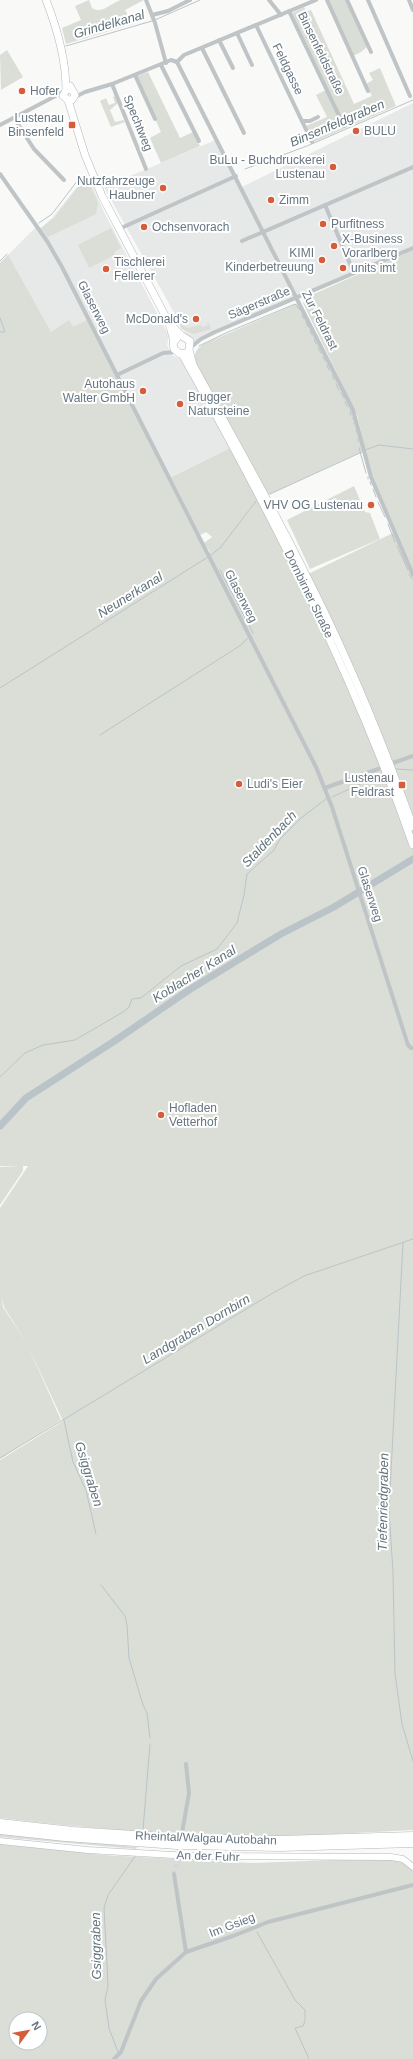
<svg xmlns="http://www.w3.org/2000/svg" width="413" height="2059" font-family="Helvetica,sans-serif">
<rect width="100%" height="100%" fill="#f9f9f8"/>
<g fill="#e7e8e8">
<polygon points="413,103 413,248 191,343 104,187 218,139 242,187"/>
<polygon points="88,176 104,212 169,336 167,345 172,355 184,361 230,448 168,478 0,413 0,263 36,227 41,228 53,217 84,178"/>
</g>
<g fill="#daded7" fill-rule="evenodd">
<path d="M89,0L92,8C102,15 112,2 121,0C129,0 137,0 144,0L125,10L133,24L66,44L62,28L81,20L75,6Z"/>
<polygon points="328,0 346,0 367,47 361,52 353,56"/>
<polygon points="304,7 306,11 311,10 354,104 372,96 366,84 373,80 369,73 380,68 396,106 314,142 306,126 327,117 316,95 328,89 292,13"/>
<polygon points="7,50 23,77 1,90 0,55"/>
<polygon points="148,72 180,138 193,132 200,146 161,163 150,138 161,132 137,78 137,76"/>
<polygon points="115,96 118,103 110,110 115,122 124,120 125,122 111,127 100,101 106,98 109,105 115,103 113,97"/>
<polygon points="88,180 98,203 96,214 48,237 41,228 54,218 81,183"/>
<polygon points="111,228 121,248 114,252 115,255 89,268 78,245"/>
<path d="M413,250V1830C355,1833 297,1837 240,1836C159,1834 80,1828 0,1818V1460L63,1421L27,1344L4,1307L2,1297L3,1307L27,1344L61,1420L0,1459V1208L28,1166H23V1171L0,1205V1167L20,1166H0V263L8,255L51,332L69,320L73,327L87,320L207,554L210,552L204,543L212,537L206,532L200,535L171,477L230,448L304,576L393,533L385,507L370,470L357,415L303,303L307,297Z"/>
<path d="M298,303L350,405L363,451L268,495L194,362C193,353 198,347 206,343Z"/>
<polygon points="180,320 183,326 188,328 201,325 202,327 208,325 207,322 208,322 211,329 194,334 182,329 178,323"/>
<polygon points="354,486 365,512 370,513 380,539 310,569 287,520"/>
<polygon points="0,1834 137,1847 136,1849 0,1837"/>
<path d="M0,1843L104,1855L251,1863L331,1860H393L405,1863L413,1871V2059H0ZM16,2019H40V2043H16Z"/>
</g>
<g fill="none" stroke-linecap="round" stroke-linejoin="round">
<g stroke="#bac4c8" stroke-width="1">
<polyline points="155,20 200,0"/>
<polyline points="66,46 152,21"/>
<polyline points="245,169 307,146 413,100"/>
<polyline points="39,223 52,214 78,180"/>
<polyline points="0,261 7,254"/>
<polyline points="302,315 304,319"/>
<polyline points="0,318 5,332 0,332"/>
<polyline points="306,322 308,327"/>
<polyline points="310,331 312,335"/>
<polyline points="314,339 316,344"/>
<polyline points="199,346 228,332 295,304 300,310"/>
<polyline points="318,348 321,353"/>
<polyline points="323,357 325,361"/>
<polyline points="327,365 329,370"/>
<polyline points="332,375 334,380"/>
<polyline points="336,384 339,390"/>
<polyline points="341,393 344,398"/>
<polyline points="345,402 348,407"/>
<polyline points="350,411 351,415"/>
<polyline points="353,418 353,419"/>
<polyline points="354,423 354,424"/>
<polyline points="356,431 356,432"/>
<polyline points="358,439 358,441"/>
<polyline points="359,448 366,473"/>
<polyline points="365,450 379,445 413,449"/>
<polyline points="368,477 368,479"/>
<polyline points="370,482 371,485"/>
<polyline points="373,489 376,497"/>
<polyline points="270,494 362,452"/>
<polyline points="378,502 385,517"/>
<polyline points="388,524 395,542"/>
<polyline points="397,546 408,570"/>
<polyline points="210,556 221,547 256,501"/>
<polyline points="220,570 253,633"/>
<polyline points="409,574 412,579"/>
<polyline points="0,688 208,557"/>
<polyline points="100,735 241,645 248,638"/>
<polyline points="396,769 413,770"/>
<polyline points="332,797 382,774"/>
<polyline points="0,1077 25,1053 43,1045 75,1040 123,1012 129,1007 132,999 141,998 181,966 217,949 237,923 244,895 247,874 274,850 280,839 301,818 326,799"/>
<polyline points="403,1243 389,1510 393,1572 395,1674 402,1724 413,1761"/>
<polyline points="64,1420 73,1462 86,1490 96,1534"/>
<polyline points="0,1458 271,1294 304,1276 413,1239"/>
<polyline points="101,1585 125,1616 127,1625 129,1658 143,1705 147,1713 150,1738"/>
<polyline points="143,1830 150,1744"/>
<polyline points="257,1932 295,2000 305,2010 305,2021 303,2026 295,2028 309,2059"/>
<polyline points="118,2052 109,2028 105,2000 108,1986 107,1964 104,1908 108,1895 136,1855"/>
</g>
<polyline stroke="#bac4c8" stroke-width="7" points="0,1126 26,1098 113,1042 189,990 281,934 334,907 413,859"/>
<polyline stroke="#d4d8da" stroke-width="4" stroke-dasharray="4 2" stroke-linecap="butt" points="174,1874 180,1845"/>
<defs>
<g id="secondary">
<polyline points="0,1841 88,1850 173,1855"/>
<polyline points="184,1856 391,1857 403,1859 413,1867"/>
</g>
<g id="primary">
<path d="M46,0C57,28 66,59 66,90"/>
<polyline points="71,89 66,90 63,96 68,100 85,155 102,196 169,323 174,341"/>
<polyline points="68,100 72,100 75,95 70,86"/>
<path d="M169,323L182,336L190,341L189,350L193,365C231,434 270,502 305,573C347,655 382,740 413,827"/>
<polyline points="177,338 173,343 174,349 180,354 186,353"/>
<path d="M182,354C271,512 353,673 413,845"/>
</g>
<g id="motorway">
<polyline points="0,1823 73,1831 178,1838"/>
<polyline points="0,1830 65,1837 177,1845"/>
<polyline points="184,1838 280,1840 413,1836"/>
<polyline points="183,1845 280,1847 413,1843"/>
</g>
</defs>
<use href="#secondary" stroke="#b4b9be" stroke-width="7"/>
<use href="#primary" stroke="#b3b8bc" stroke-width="8"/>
<use href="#motorway" stroke="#b5b9bc" stroke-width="9"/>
<g stroke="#bfc4c7" stroke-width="4">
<polyline points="146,0 155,23 166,63"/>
<polyline points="269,0 281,15"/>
<polyline points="327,0 368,91"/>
<polyline points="347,0 371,52"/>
<polyline points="368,0 410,96"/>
<polyline points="409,0 413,10"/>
<polyline points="289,11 344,126"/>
<polyline points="152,15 168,11 190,0"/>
<polyline points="256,25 312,142"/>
<polyline points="237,33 252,65"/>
<polyline points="219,40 233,68"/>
<polyline points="202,48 244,133"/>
<polyline points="177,62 353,410 371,477 413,575"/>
<polyline points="177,62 184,55 316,0"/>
<polyline points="161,65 199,141"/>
<polyline points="135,75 155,119"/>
<polyline points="112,84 146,169"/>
<polyline points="75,97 85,92 112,84 171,60 177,62"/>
<polyline points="14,118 34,149 64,180"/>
<polyline points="302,121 310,121 318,117"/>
<polyline points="0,125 65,91"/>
<polyline points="0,174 47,241 62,267 316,767 332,807 408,1045 411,1048 413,1048"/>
<polyline points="325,205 354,273"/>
<polyline points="119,229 236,176"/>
<polyline points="242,241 413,167"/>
<polyline points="191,347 201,339 215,332 413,248"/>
<polyline points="117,375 163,353 176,352"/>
<polyline points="393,763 413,756"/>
<polyline points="325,788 381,768"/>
<polyline points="182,1833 189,1793 186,1764"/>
<polyline points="174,1874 186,1952"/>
<polyline points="114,2059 121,2052 141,2001 156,1979 186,1952 233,1936 268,1922 413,1885"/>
</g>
<use href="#secondary" stroke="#fff" stroke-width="6"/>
<use href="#primary" stroke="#fff" stroke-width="7"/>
<use href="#motorway" stroke="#fff" stroke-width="8"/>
<defs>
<polyline id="secondary-bridge" points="173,1855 184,1856"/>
<g id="motorway-bridge">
<polyline points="178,1838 184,1838"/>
<polyline points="177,1845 183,1845"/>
</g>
</defs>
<use href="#secondary-bridge" stroke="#b4b9be" stroke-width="7" stroke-linecap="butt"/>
<use href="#motorway-bridge" stroke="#b5b9bc" stroke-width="9" stroke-linecap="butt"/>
<use href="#secondary-bridge" stroke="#fff" stroke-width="6"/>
<use href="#motorway-bridge" stroke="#fff" stroke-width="8"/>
</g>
<g fill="#d65d3b" stroke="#fff" stroke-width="1.5">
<circle cx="22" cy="91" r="4"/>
<rect x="68" y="121" width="8" height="8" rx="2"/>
<circle cx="356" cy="131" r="4"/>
<circle cx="333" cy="167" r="4"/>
<circle cx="163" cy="188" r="4"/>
<circle cx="271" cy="200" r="4"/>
<circle cx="323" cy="224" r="4"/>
<circle cx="144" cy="227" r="4"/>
<circle cx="334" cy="246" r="4"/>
<circle cx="322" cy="260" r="4"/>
<circle cx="343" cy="268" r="4"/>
<circle cx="106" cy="269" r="4"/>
<circle cx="196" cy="319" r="4"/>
<circle cx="143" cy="391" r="4"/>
<circle cx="180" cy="404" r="4"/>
<circle cx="371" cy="505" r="4"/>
<circle cx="239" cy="784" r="4"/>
<rect x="398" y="781" width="8" height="8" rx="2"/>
<circle cx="161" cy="1115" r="4"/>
</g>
<g text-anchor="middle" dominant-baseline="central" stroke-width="4" stroke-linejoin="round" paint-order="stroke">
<g font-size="12" fill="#667580" stroke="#fff">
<text transform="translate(321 53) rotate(64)">Binsenfeldstraße</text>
<text transform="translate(288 69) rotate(64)">Feldgasse</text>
<text transform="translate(138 123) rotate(68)">Spechtweg</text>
<text transform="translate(259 303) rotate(-23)">Sägerstraße</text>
<text transform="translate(94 307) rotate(63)">Glaserweg</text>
<text transform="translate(320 320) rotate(63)">Zur Feldrast</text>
<text transform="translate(309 594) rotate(64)">Dornbirner Straße</text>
<text transform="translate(241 596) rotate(63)">Glaserweg</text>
<text transform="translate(370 894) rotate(72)">Glaserweg</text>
<text transform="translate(206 1838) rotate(2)">Rheintal/Walgau Autobahn</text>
<text transform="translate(208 1856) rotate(2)">An der Fuhr</text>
<text transform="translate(232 1925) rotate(-21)">Im Gsieg</text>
</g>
<g font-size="12" fill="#667580" stroke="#fff" text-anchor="start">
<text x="30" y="91">Hofer</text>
<text x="64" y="118" text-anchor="end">Lustenau<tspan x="64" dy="14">Binsenfeld</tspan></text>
<text x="364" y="131">BULU</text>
<text x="325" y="160" text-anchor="end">BuLu - Buchdruckerei<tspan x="325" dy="14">Lustenau</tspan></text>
<text x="155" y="181" text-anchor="end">Nutzfahrzeuge<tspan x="155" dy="14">Haubner</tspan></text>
<text x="279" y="200">Zimm</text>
<text x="331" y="224">Purfitness</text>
<text x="152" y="227">Ochsenvorach</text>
<text x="342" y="239">X-Business<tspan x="342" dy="14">Vorarlberg</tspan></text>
<text x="314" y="253" text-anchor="end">KIMI<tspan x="314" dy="14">Kinderbetreuung</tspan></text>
<text x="114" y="262">Tischlerei<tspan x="114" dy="14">Fellerer</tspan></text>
<text x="351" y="268">units imt</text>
<text x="188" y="319" text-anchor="end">McDonald's</text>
<text x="135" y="384" text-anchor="end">Autohaus<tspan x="135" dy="14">Walter GmbH</tspan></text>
<text x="188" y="397">Brugger<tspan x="188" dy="14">Natursteine</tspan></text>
<text x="363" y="505" text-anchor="end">VHV OG Lustenau</text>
<text x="394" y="778" text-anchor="end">Lustenau<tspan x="394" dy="14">Feldrast</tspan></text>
<text x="247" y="784">Ludi's Eier</text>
<text x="169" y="1108">Hofladen<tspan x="169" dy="14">Vetterhof</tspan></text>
</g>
<g font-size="13" font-style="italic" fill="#61737a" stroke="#fff">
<text transform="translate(109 24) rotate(-16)">Grindelkanal</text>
<text transform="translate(337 123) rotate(-23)">Binsenfeldgraben</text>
<text transform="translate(130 595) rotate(-32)">Neunerkanal</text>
<text transform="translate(269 839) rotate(-46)">Staldenbach</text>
<text transform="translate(194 974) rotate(-32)">Koblacher Kanal</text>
<text transform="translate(196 1329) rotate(-31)">Landgraben Dornbirn</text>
<text transform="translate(89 1474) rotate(73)">Gsiggraben</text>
<text transform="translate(383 1502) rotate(-89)">Tiefenriedgraben</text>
<text transform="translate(96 1946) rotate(-91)">Gsiggraben</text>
</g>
</g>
<g transform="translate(28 2031) rotate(58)"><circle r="19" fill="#ffffff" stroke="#c2c8cc"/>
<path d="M0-3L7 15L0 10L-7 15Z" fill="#d65d3b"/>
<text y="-6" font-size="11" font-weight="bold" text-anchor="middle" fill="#667580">N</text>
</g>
</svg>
